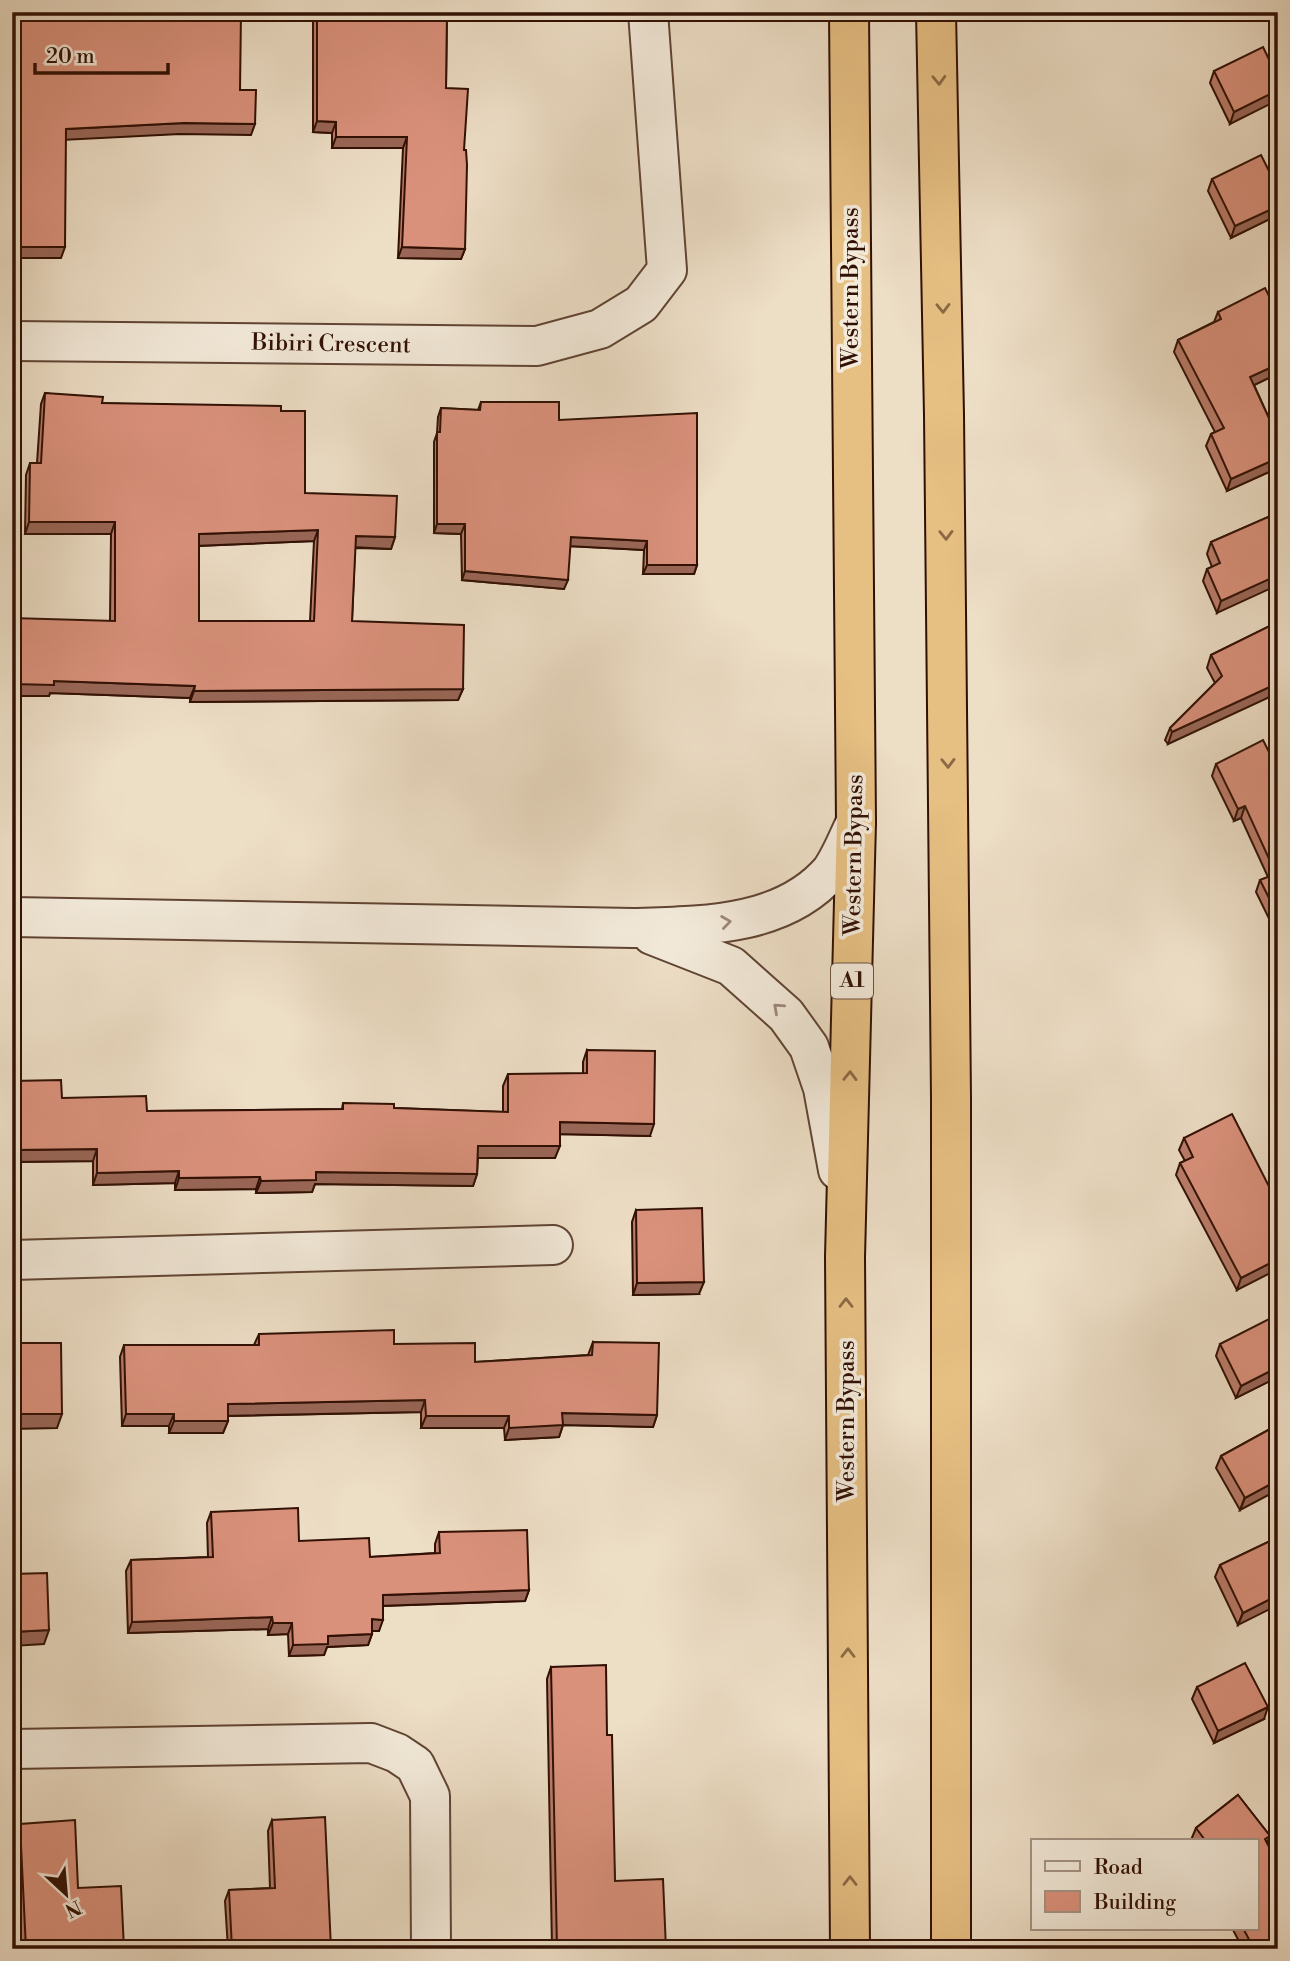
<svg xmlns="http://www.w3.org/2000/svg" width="1290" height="1961" font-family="'Libre Bodoni',serif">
<rect width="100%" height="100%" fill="#eddec6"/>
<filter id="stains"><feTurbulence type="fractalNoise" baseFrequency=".00286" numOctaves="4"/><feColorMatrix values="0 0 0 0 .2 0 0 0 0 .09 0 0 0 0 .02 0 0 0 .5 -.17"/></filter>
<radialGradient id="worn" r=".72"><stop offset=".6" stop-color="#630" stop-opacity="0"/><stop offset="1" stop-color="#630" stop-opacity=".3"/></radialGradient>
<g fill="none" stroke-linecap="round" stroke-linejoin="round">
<defs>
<g id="minor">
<polyline points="12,341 537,346 600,329 641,304 667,270 648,12"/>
<path d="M12,917L633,928C701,926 783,927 831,871C841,857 848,838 856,822"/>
<polyline points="652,935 731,966 786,1015 809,1047 823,1088 838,1170"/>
<polyline points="12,1260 553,1245"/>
<polyline points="12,1749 371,1743 397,1753 415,1765 430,1796 431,1949"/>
</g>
<g id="highway">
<polyline points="849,12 856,822 845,1257 850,1949"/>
<polyline points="936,12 944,415 951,1098 951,1949"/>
</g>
</defs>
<use href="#minor" stroke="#604434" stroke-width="42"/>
<use href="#highway" stroke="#311004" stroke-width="42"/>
<use href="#minor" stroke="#f3eada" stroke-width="38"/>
<use href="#highway" stroke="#e6bf83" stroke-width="38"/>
</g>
<g fill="#bb7d6b" stroke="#311004" stroke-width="2" fill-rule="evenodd">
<polygon points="313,12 447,12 446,88 464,150 465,249 461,259 398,258 403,148 332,148 332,133 313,132"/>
<polygon points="1226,12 1245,12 1230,20"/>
<polygon points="1214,71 1278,78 1230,124 1210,83"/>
<polygon points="1212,179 1278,189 1278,215 1231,238 1208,191"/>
<polygon points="1218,312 1277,360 1273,376 1254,385 1278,438 1278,468 1227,491 1206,446 1211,434 1215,432 1174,352 1178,340 1214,322"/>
<path d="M45,393L102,403L281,411L305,493L395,537L391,549L355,548L352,621L463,689L458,700L190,702V698L50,693L49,696H12L110,621L111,534H25L26,475L30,463H37L41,404ZM314,541L310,621H199V546Z"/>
<polygon points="481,402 559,420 697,565 694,574 643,574 644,550 570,546 564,589 462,580 461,534 434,533 434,442 437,433 438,417 441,408 478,410"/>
<polygon points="1268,517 1217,613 1203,581 1207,569 1212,567 1207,554 1211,542"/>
<polygon points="1278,622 1168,744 1165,740 1170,728 1215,683 1207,668 1211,655"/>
<polygon points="1216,764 1278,770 1278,937 1256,892 1260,880 1268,877 1241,818 1234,821 1212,776"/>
<polygon points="587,1050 650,1136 560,1134 555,1158 478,1158 477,1174 473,1186 315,1184 312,1192 256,1193 256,1189 175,1190 175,1183 93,1185 93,1161 12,1162 12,1081 62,1098 147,1111 342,1109 343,1103 394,1108 503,1112 503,1086 508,1074 583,1074 583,1062"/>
<polygon points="1184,1138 1278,1204 1237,1290 1176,1175 1180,1163 1185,1161 1179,1150"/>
<polygon points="636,1210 699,1294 633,1295 632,1222"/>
<polygon points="259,1334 394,1344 475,1362 588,1355 593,1342 657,1415 653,1427 563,1425 559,1437 505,1440 504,1428 421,1428 421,1412 228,1416 228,1421 223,1433 169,1433 169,1426 122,1426 120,1357 124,1345 254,1345"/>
<polygon points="1278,1337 1278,1377 1236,1398 1216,1356 1220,1344"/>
<polygon points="1270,1429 1240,1510 1216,1468 1221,1456"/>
<polygon points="211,1512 299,1541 370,1557 435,1553 435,1544 439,1532 529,1590 525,1601 383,1606 379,1631 372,1631 372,1634 368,1645 327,1647 324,1655 289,1656 288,1634 268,1635 268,1629 128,1633 126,1571 131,1560 208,1557 207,1523"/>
<polygon points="1270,1541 1238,1625 1215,1577 1220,1565"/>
<polygon points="551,1667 607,1735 615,1881 666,1949 552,1948 547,1679"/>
<polygon points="1197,1687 1264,1719 1214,1743 1192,1699"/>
<polygon points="1238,1795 1270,1836 1267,1843 1278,1864 1278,1949 1243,1949 1232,1928 1257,1928 1257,1840 1191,1840 1196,1828"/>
<polygon points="272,1820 331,1949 228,1949 225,1901 229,1890 270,1888 268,1831"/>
<polygon points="20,1824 78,1888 124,1949 21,1949 16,1834"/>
</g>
<g fill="#996657" stroke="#311004" stroke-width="2">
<polygon points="1233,12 1245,12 1230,20"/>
<polygon points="1278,90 1278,100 1230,124 1234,112"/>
<polygon points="317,121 336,122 332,133 313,132"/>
<polygon points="184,123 255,124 251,135 180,134 62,140 66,129"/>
<polygon points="336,137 407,137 403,148 332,148"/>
<polygon points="1278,206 1278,215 1231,238 1235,226"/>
<polygon points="12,247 65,247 61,258 12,258"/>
<polygon points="402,247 465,249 461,259 398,258"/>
<polygon points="1278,364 1273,376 1246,389 1250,377"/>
<polygon points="1278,458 1278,468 1227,491 1231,479"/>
<polygon points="29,522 115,522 111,534 25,534"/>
<polygon points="437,524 465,524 461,534 434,533"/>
<polygon points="318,530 314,541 194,546 199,534"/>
<polygon points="356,536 395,537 391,549 351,547"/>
<polygon points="571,537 647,541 644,550 567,546"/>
<polygon points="647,565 697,565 694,574 643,574"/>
<polygon points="465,571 568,580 564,589 462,580"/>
<polygon points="1278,575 1278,585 1217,613 1221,601"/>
<polygon points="54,681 195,686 190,698 50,693 49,696 12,696 12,684"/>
<polygon points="1278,683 1278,693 1168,744 1172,732"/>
<polygon points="463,689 458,700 190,702 194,691"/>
<polygon points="1245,806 1241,818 1234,821 1238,809"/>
<polygon points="560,1122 654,1124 650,1136 555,1134"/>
<polygon points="478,1146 560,1146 555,1158 474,1158"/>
<polygon points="97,1149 93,1161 12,1162 12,1150"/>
<polygon points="179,1171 175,1183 93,1185 97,1173"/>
<polygon points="316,1172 477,1174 473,1186 315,1184 312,1192 256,1193 261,1181"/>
<polygon points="260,1177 256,1189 175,1190 179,1178"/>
<polygon points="1278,1259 1278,1269 1237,1290 1241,1278"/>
<polygon points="704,1282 699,1294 633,1295 637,1283"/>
<polygon points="1278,1367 1278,1377 1236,1398 1241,1386"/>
<polygon points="425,1400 421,1412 223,1416 228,1404"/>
<polygon points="562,1413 657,1415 653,1427 563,1425 559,1437 505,1440 509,1428"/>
<polygon points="13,1414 62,1414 57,1428 12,1429 12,1418"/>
<polygon points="126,1414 174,1414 169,1426 122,1426"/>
<polygon points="426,1416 509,1416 504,1428 421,1428"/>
<polygon points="174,1421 228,1421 223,1433 169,1433"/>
<polygon points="1278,1480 1278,1490 1240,1510 1245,1498"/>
<polygon points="529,1590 525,1601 378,1606 383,1595"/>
<polygon points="1278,1595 1278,1605 1238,1625 1243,1613"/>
<polygon points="272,1617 268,1629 128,1633 132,1622"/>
<polygon points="372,1619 383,1620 379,1631 368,1631"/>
<polygon points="273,1623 292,1623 288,1634 268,1635"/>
<polygon points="49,1630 44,1644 12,1646 12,1632"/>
<polygon points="372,1634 368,1645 327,1647 324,1655 289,1656 293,1645 328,1636"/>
<polygon points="1268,1707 1264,1719 1214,1743 1218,1731"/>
<polygon points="1278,1943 1278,1949 1267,1949"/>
</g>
<g fill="#da917c" stroke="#311004" stroke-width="2" fill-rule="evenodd">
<polygon points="12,12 241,12 240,90 256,90 255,124 184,123 66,129 65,247 12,247"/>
<polygon points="317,12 447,12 446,88 468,89 464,150 466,150 467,165 465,249 402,247 407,137 336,137 336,122 317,121"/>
<polygon points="1263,47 1278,78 1278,90 1234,112 1214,71"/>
<polygon points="1261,155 1278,189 1278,206 1235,226 1212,179"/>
<polygon points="1265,288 1278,314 1278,350 1275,351 1278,364 1250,377 1278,438 1278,458 1231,479 1211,434 1224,428 1178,340 1221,319 1218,312"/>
<path d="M45,393L103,397L102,403L281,406V411H305V493L397,496L395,537L356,536L352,621L464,625L463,689L194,691L195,686L54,681V685L12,684V618L115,621V522H29L30,463H41ZM318,530L314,621H199V534Z"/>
<polygon points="481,402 559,402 559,420 697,413 697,565 647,565 647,541 571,537 568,580 465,571 465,524 437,524 437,432 440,432 441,408 480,410"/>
<polygon points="1268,517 1278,539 1278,542 1276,545 1278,550 1278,575 1221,601 1207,569 1220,563 1211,542"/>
<polygon points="1278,622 1278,653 1276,655 1278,658 1278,683 1172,732 1170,728 1222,676 1211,655"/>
<polygon points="1263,740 1278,770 1278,916 1260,880 1276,874 1245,806 1238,809 1216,764"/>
<polygon points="587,1050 655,1051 654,1124 560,1122 560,1146 478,1146 477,1174 316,1172 316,1180 261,1181 260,1177 179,1178 179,1171 97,1173 97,1149 12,1150 12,1081 61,1080 62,1098 146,1096 147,1111 343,1109 343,1103 394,1104 394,1108 508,1112 508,1074 587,1073"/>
<polygon points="1232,1114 1278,1204 1278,1259 1241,1278 1180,1163 1193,1157 1184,1138"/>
<polygon points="702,1208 704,1282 637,1283 636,1210"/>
<polygon points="1269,1319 1278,1337 1278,1367 1241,1386 1220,1344"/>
<polygon points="394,1330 394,1344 475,1343 475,1362 592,1355 593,1342 659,1343 657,1415 562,1413 563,1425 509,1428 509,1416 426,1416 425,1400 228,1404 228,1421 174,1421 174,1414 126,1414 124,1345 259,1345 259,1334"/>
<polygon points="12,1343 61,1343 62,1414 13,1414 13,1410 12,1410"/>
<polygon points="1270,1429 1278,1444 1278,1480 1245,1498 1221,1456"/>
<polygon points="298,1508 299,1541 369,1538 370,1557 440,1553 439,1532 527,1530 529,1590 383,1595 383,1620 372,1619 372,1634 328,1636 328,1644 293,1645 292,1623 273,1623 272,1617 132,1622 131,1560 213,1557 211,1512"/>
<polygon points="1270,1541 1278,1557 1278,1595 1243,1613 1220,1565"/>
<polygon points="47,1573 49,1630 12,1632 12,1574"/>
<polygon points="1245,1663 1268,1707 1218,1731 1197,1687"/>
<polygon points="606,1665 607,1735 612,1735 615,1881 663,1879 666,1949 543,1949 557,1948 551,1667"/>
<polygon points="1238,1795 1270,1836 1265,1839 1278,1864 1278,1943 1267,1949 1254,1949 1243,1928 1257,1928 1257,1840 1205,1840 1196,1828"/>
<polygon points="325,1817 331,1949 232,1949 229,1890 275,1888 272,1820"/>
<polygon points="75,1820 78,1888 121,1886 124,1949 26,1949 20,1824"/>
</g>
<defs><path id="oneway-chevron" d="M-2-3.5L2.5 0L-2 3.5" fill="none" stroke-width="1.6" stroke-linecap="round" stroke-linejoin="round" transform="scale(1.75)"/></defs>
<g stroke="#8c6844">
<use href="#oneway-chevron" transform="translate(939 80) rotate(88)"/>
<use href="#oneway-chevron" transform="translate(943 308) rotate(89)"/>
<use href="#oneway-chevron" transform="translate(946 535) rotate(89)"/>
<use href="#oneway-chevron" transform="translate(948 763) rotate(89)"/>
<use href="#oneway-chevron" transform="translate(850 1076) rotate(-89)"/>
<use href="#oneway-chevron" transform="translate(846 1303) rotate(-90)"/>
<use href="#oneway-chevron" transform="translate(848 1653) rotate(-90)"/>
<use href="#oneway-chevron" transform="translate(850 1881) rotate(-90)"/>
</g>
<g stroke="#9c887a">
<use href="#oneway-chevron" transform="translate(726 922) rotate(-8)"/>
<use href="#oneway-chevron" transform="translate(778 1008) rotate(-138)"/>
</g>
<g text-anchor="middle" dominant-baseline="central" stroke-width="7" stroke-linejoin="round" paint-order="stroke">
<rect fill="#f3eada" stroke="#6b5144" stroke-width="2" x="831" y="963.5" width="42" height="35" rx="5"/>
<g font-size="21" font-weight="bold" fill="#311004">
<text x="852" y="981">A1</text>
</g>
<g font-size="23" fill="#311004" stroke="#f3eada">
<text transform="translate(851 288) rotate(-90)">Western Bypass</text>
<text transform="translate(331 344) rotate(1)">Bibiri Crescent</text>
<text transform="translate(854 855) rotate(-89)">Western Bypass</text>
<text transform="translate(847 1421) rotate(-90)">Western Bypass</text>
</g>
</g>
<rect width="1290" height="1961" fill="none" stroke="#eddec6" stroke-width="42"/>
<rect x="14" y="14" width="1262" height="1933" fill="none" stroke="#311004" stroke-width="3.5"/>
<rect x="21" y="21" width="1248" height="1919" fill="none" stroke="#311004" stroke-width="2"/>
<rect x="1031" y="1839" width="228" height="91" fill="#f3eada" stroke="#a59384" stroke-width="2"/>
<rect x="1045" y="1861" width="35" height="10" fill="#f3eada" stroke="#a59384" stroke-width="2"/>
<text x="1094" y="1874" font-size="21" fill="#311004">Road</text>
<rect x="1045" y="1891" width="35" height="21" fill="#da917c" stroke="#a59384" stroke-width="2"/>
<text x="1094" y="1909" font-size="21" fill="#311004">Building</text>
<g transform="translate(66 1894) rotate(154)" stroke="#f3eada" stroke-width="5" paint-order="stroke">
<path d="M0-5L12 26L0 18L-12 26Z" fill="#311004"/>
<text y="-10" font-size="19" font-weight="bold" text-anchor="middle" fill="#311004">N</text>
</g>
<path d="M35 63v10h133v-10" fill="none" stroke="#311004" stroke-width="3.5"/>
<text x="46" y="63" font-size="21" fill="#311004" stroke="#f3eada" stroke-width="5" paint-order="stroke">20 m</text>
<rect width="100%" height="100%" filter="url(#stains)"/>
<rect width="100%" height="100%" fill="url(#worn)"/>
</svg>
